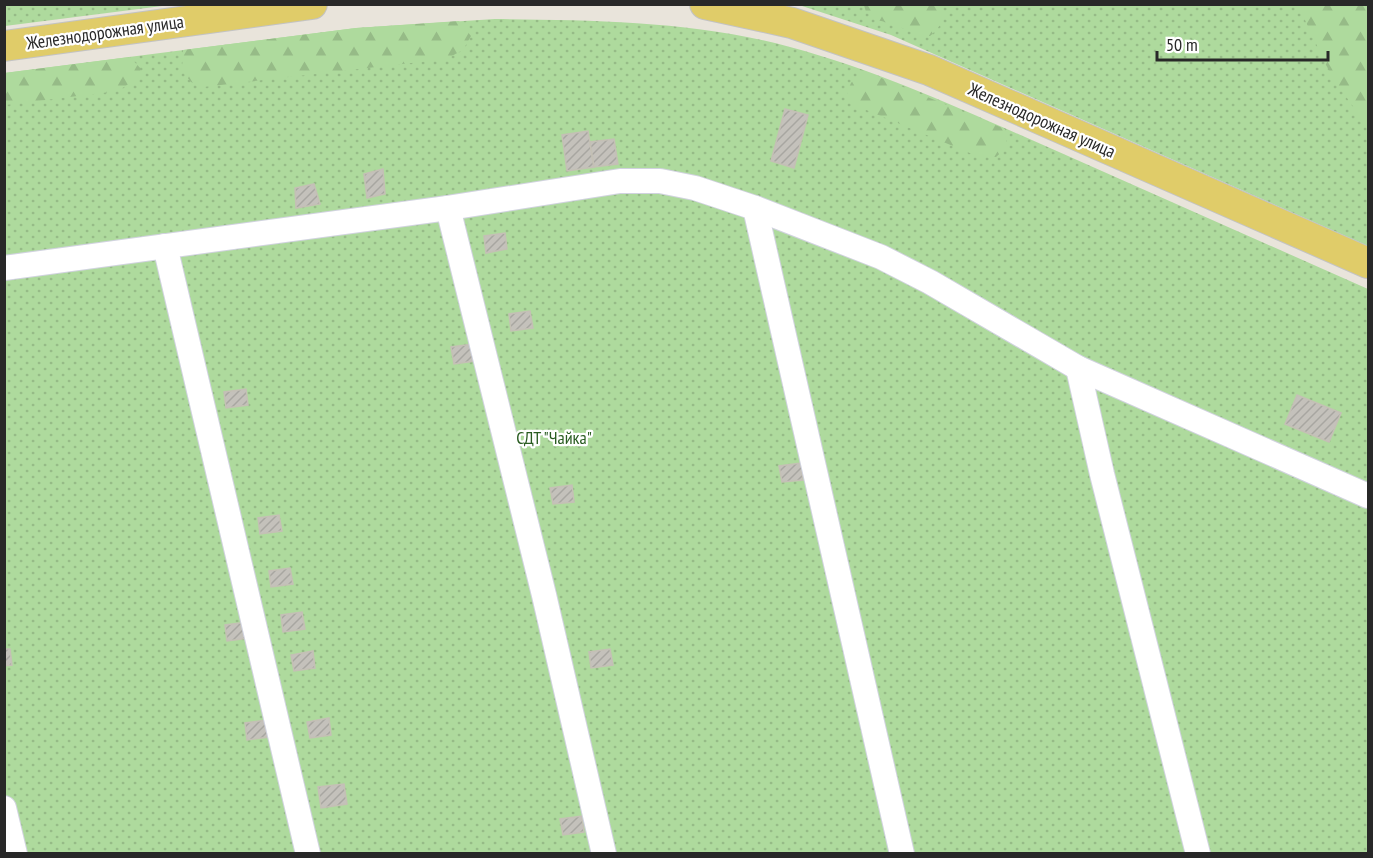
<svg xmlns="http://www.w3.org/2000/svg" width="1373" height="858" font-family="'PT Sans Narrow',sans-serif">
<defs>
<pattern id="grass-dots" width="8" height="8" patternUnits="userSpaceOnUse" patternTransform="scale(1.5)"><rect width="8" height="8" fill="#aeda9d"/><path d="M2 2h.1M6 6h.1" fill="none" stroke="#96bb87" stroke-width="1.8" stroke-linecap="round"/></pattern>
<pattern id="forest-firs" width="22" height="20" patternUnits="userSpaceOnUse" patternTransform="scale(1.5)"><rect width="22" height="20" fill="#aeda9d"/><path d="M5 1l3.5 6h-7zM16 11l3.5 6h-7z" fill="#96bb87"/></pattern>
<pattern id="building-hatch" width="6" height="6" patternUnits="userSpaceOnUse" patternTransform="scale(1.5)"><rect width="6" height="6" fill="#c4c1bb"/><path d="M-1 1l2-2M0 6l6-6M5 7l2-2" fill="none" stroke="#a8a6a1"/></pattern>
</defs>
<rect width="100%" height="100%" fill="#e9e4db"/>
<g fill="url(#grass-dots)">
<polygon points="5,4 170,4 170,5 5,26"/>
<polygon points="799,5 1368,5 1368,246 891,35"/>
<path d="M495,19C594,20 695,21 790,47C880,71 965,111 1050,148C1156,195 1262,242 1368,289V853H5L4,73L356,28Z"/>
</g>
<g fill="url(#forest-firs)">
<path d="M864,5H941C944,19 942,26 930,36L918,35L891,23L876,20L866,12Z"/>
<polygon points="1298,5 1368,5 1368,127 1339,87 1326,65"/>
<polygon points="459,21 471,36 463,50 446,59 203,87 191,82 182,71 183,50 356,28"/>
<polygon points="130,57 141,69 136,79 118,91 5,105 5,73"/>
<polygon points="862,70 1005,129 1007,147 996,157 977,156 852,104 847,92 851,83"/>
</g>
<g fill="url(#building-hatch)" stroke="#c4c0b5" stroke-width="1.5">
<polygon points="785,109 808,115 794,168 771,161"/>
<polygon points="588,131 594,167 567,171 562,135"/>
<polygon points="614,139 618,164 594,167 590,142"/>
<polygon points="383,169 385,194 367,198 364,174"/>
<polygon points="314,184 320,204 296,208 295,188"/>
<polygon points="505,233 507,249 486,253 484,236"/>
<polygon points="530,311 533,328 511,331 509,314"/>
<polygon points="473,344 475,361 454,364 451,347"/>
<polygon points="246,389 248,405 226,408 224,392"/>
<polygon points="1297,395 1341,413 1329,442 1285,424"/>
<polygon points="801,463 803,480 782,482 779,466"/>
<polygon points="572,485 574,502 553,504 550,488"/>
<polygon points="279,515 282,531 260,534 258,518"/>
<polygon points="290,568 293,584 271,587 269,571"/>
<polygon points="302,612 305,629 283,632 281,615"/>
<polygon points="247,622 249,638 227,641 225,625"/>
<polygon points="4,649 10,649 12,665 4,666"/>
<polygon points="610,649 613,665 591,668 589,652"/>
<polygon points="313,651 315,668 294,671 291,655"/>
<polygon points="329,718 331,735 310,738 307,722"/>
<polygon points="266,720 269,737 247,740 245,723"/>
<polygon points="344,784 347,804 321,808 318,787"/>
<polygon points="582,816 584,832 563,835 560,819"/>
</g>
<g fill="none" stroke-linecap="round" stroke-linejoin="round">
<defs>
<g id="minor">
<polyline points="448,208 544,595 604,854"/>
<polyline points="755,208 902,854"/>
<polyline points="165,246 308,854"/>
<polyline points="4,268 448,208 620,181 660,181 695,188 755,208 881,257 930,282 1078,368 1368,496"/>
<polyline points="1078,368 1102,474 1198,854"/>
<polyline points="4,808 15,854"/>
</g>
<g id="major">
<polyline points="705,4 792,23 929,70 1368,263"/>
<polyline points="4,46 312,4"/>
</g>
</defs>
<use href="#minor" stroke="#d1d3df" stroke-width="26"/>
<use href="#major" stroke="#c3c3c3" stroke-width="32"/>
<use href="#minor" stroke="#fff" stroke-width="24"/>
<use href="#major" stroke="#e0cc69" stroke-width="30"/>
</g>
<g text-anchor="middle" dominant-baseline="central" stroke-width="4.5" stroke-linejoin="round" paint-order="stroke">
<g font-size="18" fill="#282828" stroke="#fff">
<text transform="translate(105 32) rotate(-8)">Железнодорожная улица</text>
<text transform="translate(1042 120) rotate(24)">Железнодорожная улица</text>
</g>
<g font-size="18" fill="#295c21" stroke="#fff">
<text x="554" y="437">СДТ "Чайка"</text>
</g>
</g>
<rect width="1373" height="858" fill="none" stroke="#282828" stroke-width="12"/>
<path d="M1157 51v9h171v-9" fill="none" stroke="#282828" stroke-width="3"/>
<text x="1166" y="51" font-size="18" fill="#282828" stroke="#ffffff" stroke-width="4.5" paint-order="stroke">50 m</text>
</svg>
